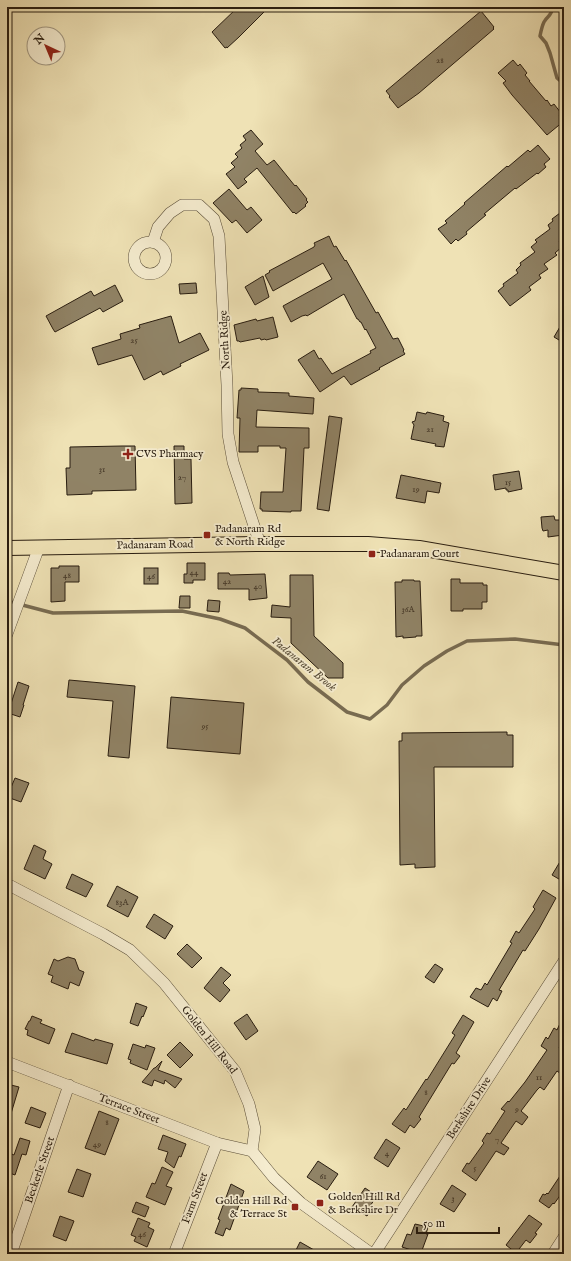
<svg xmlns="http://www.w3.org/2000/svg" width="571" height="1261" font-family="'IM FELL English',serif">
<rect width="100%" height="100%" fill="#efe2b5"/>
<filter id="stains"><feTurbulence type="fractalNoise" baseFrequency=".005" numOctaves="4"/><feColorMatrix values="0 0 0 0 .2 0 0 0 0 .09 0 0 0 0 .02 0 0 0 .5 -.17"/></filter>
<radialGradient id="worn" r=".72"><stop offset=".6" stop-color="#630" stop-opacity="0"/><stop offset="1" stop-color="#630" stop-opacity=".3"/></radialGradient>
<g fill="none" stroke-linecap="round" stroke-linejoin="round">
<g stroke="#786b51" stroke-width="3.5">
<path d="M553,7C551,17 548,15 544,22C542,26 541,31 540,36L546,43L550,53L557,78L564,84"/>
<polyline points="7,601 53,613 182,611 220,619 245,628 287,660 308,682 347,712 370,719 387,705 402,685 424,666 447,651 467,641 515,639 564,645"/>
</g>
</g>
<g fill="#908366" stroke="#291d10">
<polygon points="238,7 269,7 239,37 227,48 227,47 225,48 212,32"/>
<polygon points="481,11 494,27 493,28 494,29 419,93 398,108 389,97 390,96 386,91"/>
<polygon points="513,60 518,66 520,64 527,73 525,75 530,81 529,81 546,101 547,100 551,106 554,104 561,113 559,115 564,121 547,135 512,95 503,83 506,81 498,73"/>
<polygon points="251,130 263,144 255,151 267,165 274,160 295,186 296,185 307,199 306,200 308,202 305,205 306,206 296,214 294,212 293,213 257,168 244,179 247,182 238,189 226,174 235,167 231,163 238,157 235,154 242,148 240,145 246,140 243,136"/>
<polygon points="538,145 550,159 544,164 546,167 538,174 537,173 516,189 515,188 484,214 486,215 466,232 467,234 458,241 456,239 451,244 438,229 447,223 445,221 465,204 464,203 507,166 508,167 528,150 530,152"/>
<polygon points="229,189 247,210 251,207 262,220 247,233 236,220 232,223 213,203"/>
<polygon points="564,210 564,237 559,241 563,246 555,253 557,255 544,264 548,269 539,275 541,278 529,287 531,290 510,306 498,291 504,286 503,284 518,273 516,270 521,265 520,263 535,252 531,247 537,242 535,240 550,229 548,225 553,221 552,219"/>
<polygon points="329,236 334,247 336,246 345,261 346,260 376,313 378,312 393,339 398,338 404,350 403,351 405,354 379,368 380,369 351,385 344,376 320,392 298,360 314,350 319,359 321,358 332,374 371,353 370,351 376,348 366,329 365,330 361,322 360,322 358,319 357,319 344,294 307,316 306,315 302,316 291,322 283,306 332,279 323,263 273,291 265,275 270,272 269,271 314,247 315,245 314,243"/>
<polygon points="263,276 269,297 255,305 245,287"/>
<polygon points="196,283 197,293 180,294 179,284"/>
<polygon points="115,285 123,301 103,312 100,308 55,332 53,329 46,316 91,291 94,296"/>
<polygon points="171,316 179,343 200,333 209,350 180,364 181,366 163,375 161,371 144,380 132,355 98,365 92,348 121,339 120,334 140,328 139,325"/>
<polygon points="273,317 278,337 266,340 265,339 261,340 260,338 240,342 239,341 237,341 234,325 256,319 257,321"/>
<polygon points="564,320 564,343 554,337"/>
<polygon points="241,388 258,389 258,392 289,393 289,396 314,398 313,414 257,410 256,427 309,428 309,448 304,448 301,511 291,511 291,512 262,511 262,509 260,509 261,492 283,492 286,448 280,448 280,446 258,446 258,452 239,452 240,418 237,418 239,390 241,390"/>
<polygon points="417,412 426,414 427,412 444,416 443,421 449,423 444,447 435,446 436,444 411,439 414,425 412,422 415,421"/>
<polygon points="329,416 342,418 329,511 317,509"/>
<polygon points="122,446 135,446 136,490 92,491 92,494 67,495 66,468 70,468 70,447"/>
<polygon points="174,446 184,446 184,459 191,459 192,503 175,504"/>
<polygon points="519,471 522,489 508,492 508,490 506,490 506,488 495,490 493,475"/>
<polygon points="401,475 441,483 439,493 427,491 425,503 396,498"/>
<polygon points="554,516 555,520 562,520 563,535 548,537 548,530 543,531 542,528 541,517"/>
<polygon points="187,563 205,563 205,580 193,580 193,583 184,583 184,574 187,574"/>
<polygon points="59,566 79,566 79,582 65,582 65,601 51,602 51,568 59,568"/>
<rect x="144" y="568" width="14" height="16"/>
<polygon points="218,573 229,573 230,575 265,574 267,598 249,600 249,589 218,589"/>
<polygon points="290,575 313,575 314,636 343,663 343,678 328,678 291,643 291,618 271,617 272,605 290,607"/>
<polygon points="451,579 460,579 460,583 483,583 483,585 487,585 487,602 482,602 482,609 463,609 463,611 451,611"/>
<polygon points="402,580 414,580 414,581 420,581 422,636 416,636 416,637 403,638 403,636 396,637 395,582 402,582"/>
<polygon points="180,596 190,596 190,608 179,608"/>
<polygon points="208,600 220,601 219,612 207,611"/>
<polygon points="69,680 135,686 129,758 108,756 113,701 67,697"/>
<polygon points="18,682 29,686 23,705 24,705 20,717 8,713"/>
<polygon points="171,697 244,703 240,754 167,748"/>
<polygon points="507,732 507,735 513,735 513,767 434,767 435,867 415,868 415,864 400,865 399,741 402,741 402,733"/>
<polygon points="15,778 29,783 21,802 7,797"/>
<polygon points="34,845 46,851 43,859 52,864 45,879 24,869"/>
<polygon points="564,855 564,882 552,875"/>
<polygon points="72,874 93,884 86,897 66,888"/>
<polygon points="117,886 138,897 128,917 107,906"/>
<polygon points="543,890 556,898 539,929 525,951 523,950 499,990 502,991 497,1001 493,998 488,1007 470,997 476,988 481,990 485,983 487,985 512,943 510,942 516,931 519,933 535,909 533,907"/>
<polygon points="154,914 173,926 165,939 146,927"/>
<polygon points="187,944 202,958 192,968 177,954"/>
<polygon points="68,957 75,959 79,970 84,972 79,986 70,982 68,989 51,982 53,976 48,974 54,959 58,961"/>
<polygon points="435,964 443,969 434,983 425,977"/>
<polygon points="221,967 231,975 223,983 230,990 220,1002 204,988"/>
<polygon points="136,1003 147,1007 143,1017 142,1016 138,1026 130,1023"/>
<polygon points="247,1014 258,1031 246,1040 234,1023"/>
<polygon points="463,1015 474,1022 456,1053 460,1056 454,1064 452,1063 419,1117 421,1119 414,1128 410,1125 405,1133 392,1124 404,1108 406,1110 426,1079 427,1080 455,1035 452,1033"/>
<polygon points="564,1015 564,1040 559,1048 564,1051 564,1076 557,1071 544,1090 540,1087 537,1090 521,1111 528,1117 522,1125 516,1121 501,1143 509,1148 504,1155 496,1151 476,1181 462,1171 467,1163 469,1164 484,1143 482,1141 487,1133 490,1134 505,1111 501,1109 508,1101 509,1102 525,1082 547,1050 541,1046 546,1037 548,1039 554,1028 557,1030"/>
<polygon points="32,1016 42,1020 40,1023 55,1029 49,1044 27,1035 28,1030 25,1029 29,1021 30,1021"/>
<polygon points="72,1033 94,1041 95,1039 113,1044 107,1064 65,1052"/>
<polygon points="180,1042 193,1055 180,1068 167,1055"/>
<polygon points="133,1044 145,1048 146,1045 155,1048 147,1070 130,1063 131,1060 128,1059"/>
<polygon points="162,1061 158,1070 182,1079 175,1088 165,1080 164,1084 154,1080 152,1086 142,1082 154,1068 155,1068"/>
<polygon points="7,1084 19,1087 10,1117 7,1117"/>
<polygon points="31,1107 46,1113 40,1128 25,1123"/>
<polygon points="99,1111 119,1119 105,1155 85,1148"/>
<polygon points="163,1135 186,1144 181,1157 179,1156 174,1168 165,1161 168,1152 158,1149"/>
<polygon points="20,1138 30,1141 26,1155 22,1154 15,1175 7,1172 7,1152 14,1155"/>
<polygon points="386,1139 400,1148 388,1167 374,1158"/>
<polygon points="318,1161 338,1174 327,1190 307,1177"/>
<polygon points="162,1167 173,1172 166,1186 172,1188 165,1205 146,1197 152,1183 155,1184"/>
<polygon points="77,1169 91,1174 83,1197 68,1192"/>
<polygon points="564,1170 564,1190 554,1204 553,1203 549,1208 539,1201 543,1194 545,1195 547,1193 548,1194"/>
<polygon points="231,1184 244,1191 230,1230 226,1228 223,1236 215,1233 220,1220 218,1219"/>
<polygon points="452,1185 466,1194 454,1212 440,1204"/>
<polygon points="365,1188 377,1196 370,1206 372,1208 367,1216 352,1207"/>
<polygon points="136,1202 149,1207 145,1217 132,1212"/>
<polygon points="529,1215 542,1224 535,1233 537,1234 530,1243 526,1240 516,1253 506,1245"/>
<polygon points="60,1216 74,1221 66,1241 53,1236"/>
<polygon points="138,1218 150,1223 148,1227 154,1230 147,1247 134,1241 136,1237 131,1235"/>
<polygon points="415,1224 428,1227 426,1234 428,1234 421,1253 402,1247 407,1234 411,1235"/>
<polygon points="300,1242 321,1254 294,1254"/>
</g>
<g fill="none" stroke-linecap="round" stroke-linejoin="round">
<defs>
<g id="minor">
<polyline points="153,242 158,227 170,213 182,205 199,205 214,219 219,236 227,385 228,434 233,462 260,544"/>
<circle cx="150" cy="258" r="16"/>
<polyline points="7,634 39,547"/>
<polyline points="7,884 103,934 130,950 164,983 235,1071 249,1104 255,1129 252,1151 274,1178 301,1203 372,1254"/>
<polyline points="7,1062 217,1143 252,1151"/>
<polyline points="11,1254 69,1085"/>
<polyline points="174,1254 217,1143"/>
<polyline points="374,1254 564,961"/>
<polyline points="553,1254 564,1237"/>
</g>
<polyline id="major" points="7,548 260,544 368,544 419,548 564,573"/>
</defs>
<use href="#minor" stroke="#5a4e39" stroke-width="12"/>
<use href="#major" stroke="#291d10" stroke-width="16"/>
<use href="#minor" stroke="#f5eccf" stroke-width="11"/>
<use href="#major" stroke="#efe2b5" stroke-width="14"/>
</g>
<g fill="#8f2418" stroke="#f5eccf" stroke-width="1.5">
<path d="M126 448h4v4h4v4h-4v4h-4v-4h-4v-4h4z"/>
<rect x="203" y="531" width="8" height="8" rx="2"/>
<rect x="368" y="550" width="8" height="8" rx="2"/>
<rect x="316" y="1199" width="8" height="8" rx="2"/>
<rect x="291" y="1203" width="8" height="8" rx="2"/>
</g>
<g text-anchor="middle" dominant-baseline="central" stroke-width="3.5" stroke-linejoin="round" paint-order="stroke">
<g font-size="9" fill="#433626">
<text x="440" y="60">28</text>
<text x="134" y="340">25</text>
<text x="430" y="429">21</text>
<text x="102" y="469">31</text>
<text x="182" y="477">27</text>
<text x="508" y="482">15</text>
<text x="416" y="489">19</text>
<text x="194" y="572">44</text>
<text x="67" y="575">48</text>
<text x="151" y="576">46</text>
<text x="227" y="581">42</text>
<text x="258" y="586">40</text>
<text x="408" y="609">36A</text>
<text x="205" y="726">95</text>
<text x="122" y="902">83A</text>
<text x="539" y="1077">11</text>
<text x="426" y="1092">8</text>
<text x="517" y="1109">9</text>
<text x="107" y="1122">8</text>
<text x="497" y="1139">7</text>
<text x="97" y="1144">49</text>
<text x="387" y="1153">4</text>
<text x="475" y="1168">5</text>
<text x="323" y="1176">61</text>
<text x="453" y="1198">3</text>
<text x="142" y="1234">46</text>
</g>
<g font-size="11" fill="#291d10" stroke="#f5eccf">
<text transform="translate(225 340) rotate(-93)">North Ridge</text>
<text transform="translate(155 545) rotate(-1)">Padanaram Road</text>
<text transform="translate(209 1040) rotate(52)">Golden Hill Road</text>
<text transform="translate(469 1108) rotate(-57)">Berkshire Drive</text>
<text transform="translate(129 1109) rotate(21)">Terrace Street</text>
<text transform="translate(40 1170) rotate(-71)">Beckerle Street</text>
<text transform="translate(195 1198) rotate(-69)">Farm Street</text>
</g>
<g font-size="11" fill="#291d10" stroke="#f5eccf" text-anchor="start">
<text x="136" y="454">CVS Pharmacy</text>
<text x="215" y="529">Padanaram Rd<tspan x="215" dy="13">&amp; North Ridge</tspan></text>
<text x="380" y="554">Padanaram Court</text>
<text x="328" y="1197">Golden Hill Rd<tspan x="328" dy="13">&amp; Berkshire Dr</tspan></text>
<text x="287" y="1201" text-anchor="end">Golden Hill Rd<tspan x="287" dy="13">&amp; Terrace St</tspan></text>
</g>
<g font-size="12" font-style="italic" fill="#5d513c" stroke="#f5eccf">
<text transform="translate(304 664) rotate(39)">Padanaram Brook</text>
</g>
</g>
<rect width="571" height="1261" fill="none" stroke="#efe2b5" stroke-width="24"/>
<rect x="8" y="8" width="555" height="1245" fill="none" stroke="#291d10" stroke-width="2"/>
<rect x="12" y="12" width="547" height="1237" fill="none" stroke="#291d10"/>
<g transform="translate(46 46) rotate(316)"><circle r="19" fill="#f5eccf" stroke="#a39983"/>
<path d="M0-3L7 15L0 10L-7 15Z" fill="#8f2418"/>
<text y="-6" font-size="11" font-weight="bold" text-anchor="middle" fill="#291d10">N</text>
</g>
<path d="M417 1227v6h82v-6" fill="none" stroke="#291d10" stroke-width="2"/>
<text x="423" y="1227" font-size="12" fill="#291d10" stroke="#f5eccf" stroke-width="3" paint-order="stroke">50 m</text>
<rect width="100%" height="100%" filter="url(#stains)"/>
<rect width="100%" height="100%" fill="url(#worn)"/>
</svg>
